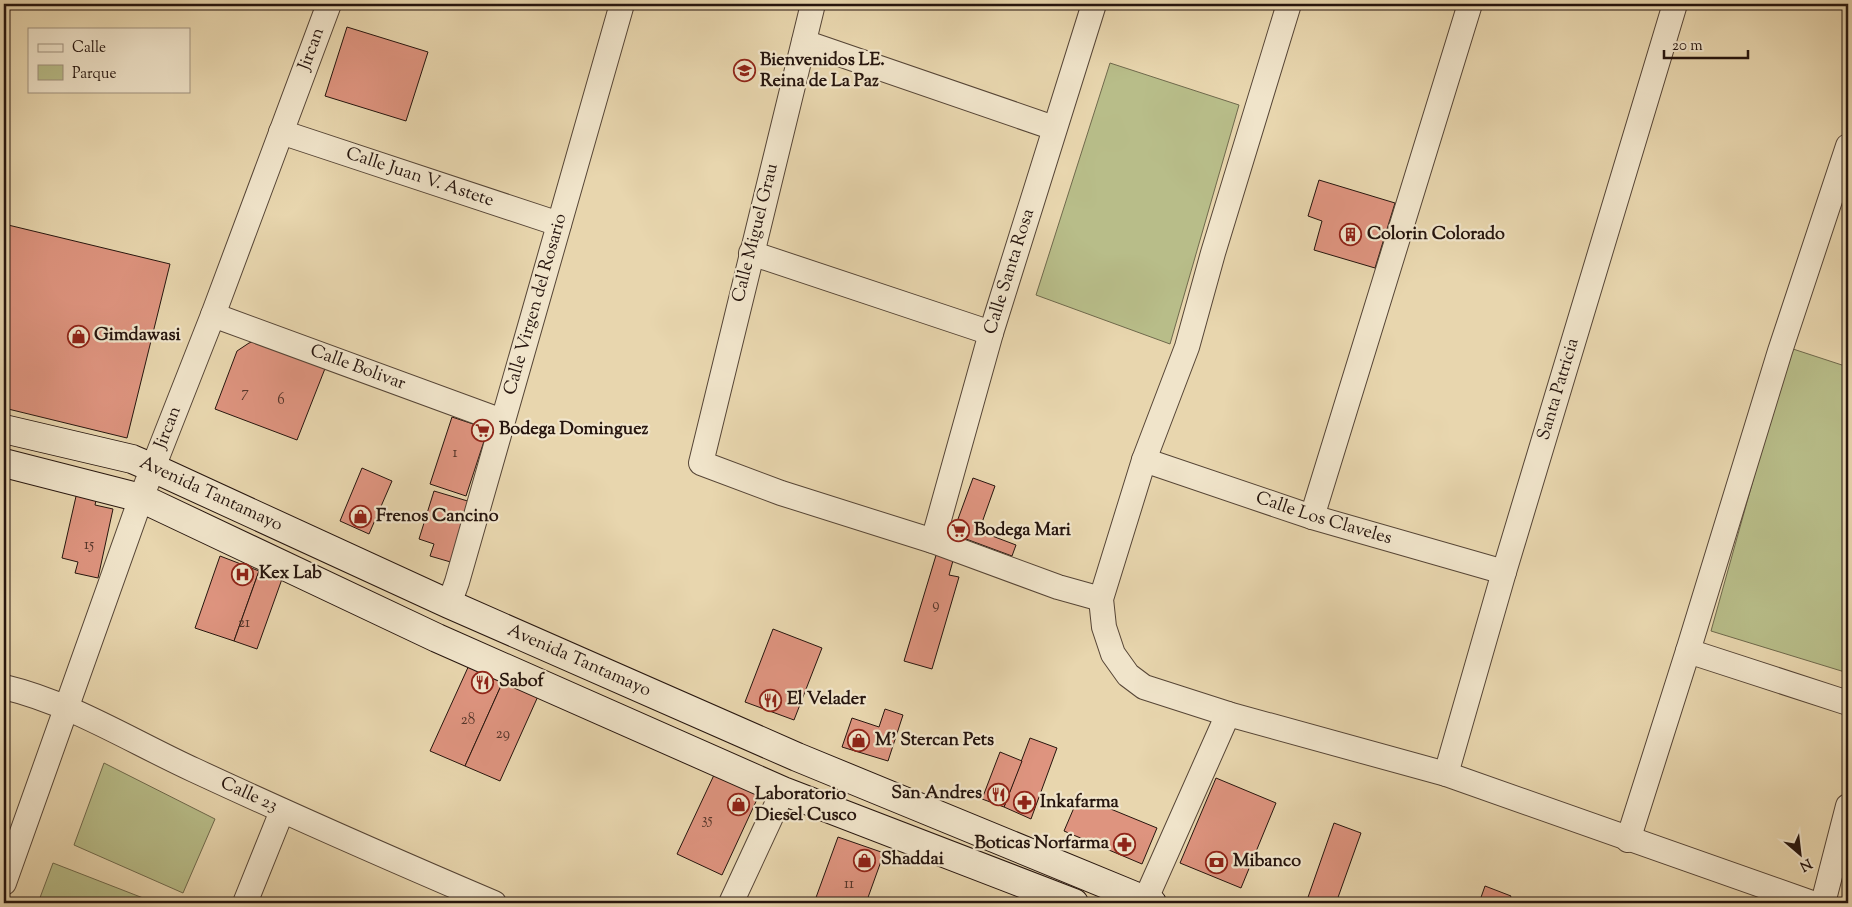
<svg xmlns="http://www.w3.org/2000/svg" width="1852" height="907" font-family="'Sorts Mill Goudy',serif">
<rect width="100%" height="100%" fill="#e8d6ae"/>
<filter id="stains"><feTurbulence type="fractalNoise" baseFrequency=".004" numOctaves="4"/><feColorMatrix values="0 0 0 0 .2 0 0 0 0 .09 0 0 0 0 .02 0 0 0 .5 -.17"/></filter>
<radialGradient id="worn" r=".72"><stop offset=".6" stop-color="#630" stop-opacity="0"/><stop offset="1" stop-color="#630" stop-opacity=".3"/></radialGradient>
<g fill="#b8bd89" stroke="#6f694c">
<polygon points="1110,63 1239,105 1170,344 1036,295"/>
<polygon points="1790,348 1848,367 1848,673 1711,631"/>
<polygon points="104,763 215,819 183,893 74,845"/>
<polygon points="53,863 156,903 38,903"/>
</g>
<g fill="#de947f" stroke="#26150e">
<polygon points="347,27 428,52 406,121 325,96"/>
<polygon points="1319,180 1395,203 1375,268 1314,250 1322,221 1308,216"/>
<polygon points="4,224 170,264 127,438 4,408"/>
<polygon points="258,340 326,366 297,440 215,409 237,351 249,343"/>
<polygon points="452,417 488,429 466,496 430,484"/>
<polygon points="362,468 392,481 369,534 340,521"/>
<polygon points="973,478 995,486 979,531 1016,545 1012,556 958,536 954,530"/>
<polygon points="434,491 471,502 454,563 430,556 434,544 419,539"/>
<polygon points="77,492 97,496 95,505 113,509 98,578 75,573 78,562 62,558"/>
<polygon points="937,552 954,557 949,575 959,577 932,669 904,661"/>
<polygon points="220,556 259,571 234,641 195,628"/>
<polygon points="259,571 282,579 257,649 234,641"/>
<polygon points="773,629 822,648 794,720 745,702"/>
<polygon points="470,663 504,679 465,766 430,751"/>
<polygon points="504,679 539,694 500,781 465,766"/>
<polygon points="885,709 903,715 888,761 842,747 852,718 879,727"/>
<polygon points="1030,738 1057,748 1031,819 1004,807"/>
<polygon points="1000,752 1022,761 1004,807 982,799"/>
<polygon points="714,775 759,795 722,875 677,854"/>
<polygon points="1216,778 1276,803 1241,888 1180,863"/>
<polygon points="1079,796 1157,828 1142,864 1064,831"/>
<polygon points="1334,823 1361,833 1336,903 1306,903"/>
<polygon points="838,837 884,853 866,903 814,903"/>
<polygon points="1485,886 1511,896 1508,903 1479,903"/>
<polygon points="1531,898 1543,903 1529,903"/>
</g>
<g fill="none" stroke-linecap="round" stroke-linejoin="round">
<defs>
<g id="street">
<polyline points="813,4 701,463 781,493 933,541 1058,587 1101,599"/>
<polyline points="1289,4 1213,253 1187,347 1144,460 1101,599 1104,627 1113,654 1128,675 1144,687 1228,714 1446,774 1812,903"/>
<polyline points="804,42 1054,128"/>
<path id="s1" d="M281,132L559,224"/>
<polyline points="751,253 991,333"/>
<path id="s2" d="M213,315L502,421"/>
<path id="s3" d="M1144,460L1312,517L1504,572"/>
<polyline points="1312,517 1470,4"/>
<path id="s4" d="M933,541L991,333L1094,4"/>
<path id="s5" d="M449,604L457,582L622,4"/>
<polyline points="1688,651 1848,703"/>
<path id="s6" d="M4,687C71,703 131,741 194,770C293,816 393,860 494,903"/>
<path id="s7" d="M1446,774L1504,572L1675,4"/>
<polyline points="1628,840 1688,651 1780,351 1848,146"/>
<path id="s8" d="M4,883L141,498L213,315L329,4"/>
<polyline points="245,903 282,811"/>
<polyline points="731,903 783,791"/>
<polyline points="1144,903 1228,714"/>
<polyline points="1823,903 1848,806"/>
</g>
<g id="secondary">
<path id="s9" d="M4,429L132,459L153,468L449,604L797,757L1152,903"/>
<polyline points="4,463 141,498 437,638 783,791 1074,903"/>
</g>
</defs>
<use href="#street" stroke="#564536" stroke-width="26"/>
<use href="#secondary" stroke="#26150e" stroke-width="30"/>
<use href="#street" stroke="#f0e4ca" stroke-width="24"/>
<use href="#secondary" stroke="#f0e4ca" stroke-width="28"/>
</g>
<defs>
<symbol id="school-ring" viewBox="-11 -11 22 22"><circle r="9.5" fill="#f0e4ca" stroke="#8f2418" stroke-width="1.5"/><path d="M0-5L7-2L0 1L-7-2ZM-4 1L0 2.5L4 1V4Q0 6-4 4Z" fill="#8f2418"/></symbol>
<symbol id="building-ring" viewBox="-11 -11 22 22"><circle r="9.5" fill="#f0e4ca" stroke="#8f2418" stroke-width="1.5"/><path d="M-4-6H4V6H1V3H-1V6H-4ZM-2.5-4.3h1.7v1.8h-1.7ZM.8-4.3h1.7v1.8H.8ZM-2.5-1h1.7V.8h-1.7ZM.8-1h1.7V.8H.8Z" fill="#8f2418"/></symbol>
<symbol id="shop-ring" viewBox="-11 -11 22 22"><circle r="9.5" fill="#f0e4ca" stroke="#8f2418" stroke-width="1.5"/><path d="M-5-2.5h2.3a2.7 3.5 0 0 1 5.4 0H5L5.5 6h-11ZM-1.5-2.5h3a1.5 2.3 0 0 0-3 0Z" fill="#8f2418"/></symbol>
<symbol id="supermarket-ring" viewBox="-11 -11 22 22"><circle r="9.5" fill="#f0e4ca" stroke="#8f2418" stroke-width="1.5"/><path d="M-6-5.5h2.5l.6 2H6L4.5 2H-2.5L-4.4-4H-6ZM-1.5 3.2a1.3 1.3 0 1 0 .1 0ZM3 3.2a1.3 1.3 0 1 0 .1 0Z" fill="#8f2418"/></symbol>
<symbol id="hospital-ring" viewBox="-11 -11 22 22"><circle r="9.5" fill="#f0e4ca" stroke="#8f2418" stroke-width="1.5"/><path d="M-5-5h3v3.5h4V-5h3V5h-3V1.5h-4V5h-3Z" fill="#8f2418"/></symbol>
<symbol id="restaurant-ring" viewBox="-11 -11 22 22"><circle r="9.5" fill="#f0e4ca" stroke="#8f2418" stroke-width="1.5"/><path d="M-5-6h1v4h1v-4h1v4h1v-4h1v5L-1.5 .5V6h-2V.5L-5-1ZM5-6V6H3V1.5H1.5Q1.5-4 5-6Z" fill="#8f2418"/></symbol>
<symbol id="pharmacy-ring" viewBox="-11 -11 22 22"><circle r="9.5" fill="#f0e4ca" stroke="#8f2418" stroke-width="1.5"/><path d="M-2-6h4v4h4v4h-4v4h-4v-4h-4v-4h4Z" fill="#8f2418"/></symbol>
<symbol id="bank-ring" viewBox="-11 -11 22 22"><circle r="9.5" fill="#f0e4ca" stroke="#8f2418" stroke-width="1.5"/><path d="M-6-4H6V4H-6ZM0-2.3a2.3 2.3 0 1 0 0 4.6a2.3 2.3 0 1 0 0-4.6Z" fill="#8f2418"/></symbol>
</defs>
<g fill-rule="evenodd">
<use href="#school-ring" x="732" y="58" width="25" height="25"/>
<use href="#building-ring" x="1338" y="222" width="25" height="25"/>
<use href="#shop-ring" x="66" y="324" width="25" height="25"/>
<use href="#supermarket-ring" x="470" y="418" width="25" height="25"/>
<use href="#shop-ring" x="348" y="504" width="25" height="25"/>
<use href="#supermarket-ring" x="946" y="518" width="25" height="25"/>
<use href="#hospital-ring" x="230" y="562" width="25" height="25"/>
<use href="#restaurant-ring" x="470" y="670" width="25" height="25"/>
<use href="#restaurant-ring" x="758" y="688" width="25" height="25"/>
<use href="#shop-ring" x="846" y="728" width="25" height="25"/>
<use href="#restaurant-ring" x="986" y="782" width="25" height="25"/>
<use href="#pharmacy-ring" x="1012" y="790" width="25" height="25"/>
<use href="#shop-ring" x="726" y="792" width="25" height="25"/>
<use href="#pharmacy-ring" x="1112" y="832" width="25" height="25"/>
<use href="#shop-ring" x="852" y="848" width="25" height="25"/>
<use href="#bank-ring" x="1204" y="850" width="25" height="25"/>
</g>
<g text-anchor="middle" dominant-baseline="central" stroke-width="4.5" stroke-linejoin="round" paint-order="stroke">
<g font-size="15" fill="#54352a">
<text x="245" y="393">7</text>
<text x="281" y="400">6</text>
<text x="455" y="453">1</text>
<text x="89" y="545">15</text>
<text x="936" y="605">9</text>
<text x="244" y="623">21</text>
<text x="468" y="720">28</text>
<text x="503" y="734">29</text>
<text x="707" y="820">35</text>
<text x="849" y="884">11</text>
</g>
<g font-size="18" fill="#26150e" stroke="#f0e4ca">
<text stroke="none"><textPath href="#s8" startOffset="889">Jircan</textPath></text>
<text stroke="none"><textPath href="#s1" startOffset="146">Calle Juan V. Astete</textPath></text>
<text transform="translate(756 233) rotate(-76)">Calle Miguel Grau</text>
<text stroke="none"><textPath href="#s4" startOffset="280">Calle Santa Rosa</textPath></text>
<text stroke="none"><textPath href="#s5" startOffset="312">Calle Virgen del Rosario</textPath></text>
<text stroke="none"><textPath href="#s2" startOffset="154">Calle Bolivar</textPath></text>
<text stroke="none"><textPath href="#s7" startOffset="401">Santa Patricia</textPath></text>
<text stroke="none"><textPath href="#s8" startOffset="484">Jircan</textPath></text>
<text stroke="none"><textPath href="#s9" startOffset="218">Avenida Tantamayo</textPath></text>
<text stroke="none"><textPath href="#s3" startOffset="189">Calle Los Claveles</textPath></text>
<text stroke="none"><textPath href="#s9" startOffset="622">Avenida Tantamayo</textPath></text>
<text stroke="none"><textPath href="#s6" startOffset="268">Calle 23</textPath></text>
</g>
<g font-size="18" font-weight="bold" fill="#26150e" stroke="#f0e4ca" text-anchor="start">
<text x="760" y="61">Bienvenidos LE.<tspan x="760" dy="21">Reina de La Paz</tspan></text>
<text x="1367" y="235">Colorin Colorado</text>
<text x="94" y="336">Gimdawasi</text>
<text x="499" y="430">Bodega Dominguez</text>
<text x="376" y="517">Frenos Cancino</text>
<text x="974" y="531">Bodega Mari</text>
<text x="259" y="574">Kex Lab</text>
<text x="499" y="682">Sabof</text>
<text x="787" y="700">El Velader</text>
<text x="875" y="741">M' Stercan Pets</text>
<text x="982" y="794" text-anchor="end">San Andres</text>
<text x="755" y="795">Laboratorio<tspan x="755" dy="21">Diesel Cusco</tspan></text>
<text x="1040" y="803">Inkafarma</text>
<text x="1109" y="844" text-anchor="end">Boticas Norfarma</text>
<text x="881" y="860">Shaddai</text>
<text x="1233" y="862">Mibanco</text>
</g>
</g>
<rect width="1852" height="907" fill="none" stroke="#e8d6ae" stroke-width="20"/>
<rect x="5" y="5" width="1842" height="897" fill="none" stroke="#26150e" stroke-width="2.5"/>
<rect x="10" y="10" width="1832" height="887" fill="none" stroke="#26150e"/>
<rect x="28" y="28" width="162" height="65" fill="#f0e4ca" stroke="#9f917f"/>
<rect x="38" y="44" width="25" height="8" fill="#f0e4ca" stroke="#9f917f"/>
<text x="72" y="52" font-size="15" fill="#26150e">Calle</text>
<rect x="38" y="65" width="25" height="15" fill="#b8bd89" stroke="#9f917f"/>
<text x="72" y="78" font-size="15" fill="#26150e">Parque</text>
<g transform="translate(1800 854) rotate(152)" stroke="#f0e4ca" stroke-width="4" paint-order="stroke">
<path d="M0-4L9 19L0 12L-9 19Z" fill="#26150e"/>
<text y="-8" font-size="14" font-weight="bold" text-anchor="middle" fill="#26150e">N</text>
</g>
<path d="M1664 50v8h84v-8" fill="none" stroke="#26150e" stroke-width="2.5"/>
<text x="1672" y="50" font-size="15" fill="#26150e" stroke="#f0e4ca" stroke-width="4" paint-order="stroke">20 m</text>
<rect width="100%" height="100%" filter="url(#stains)"/>
<rect width="100%" height="100%" fill="url(#worn)"/>
</svg>
